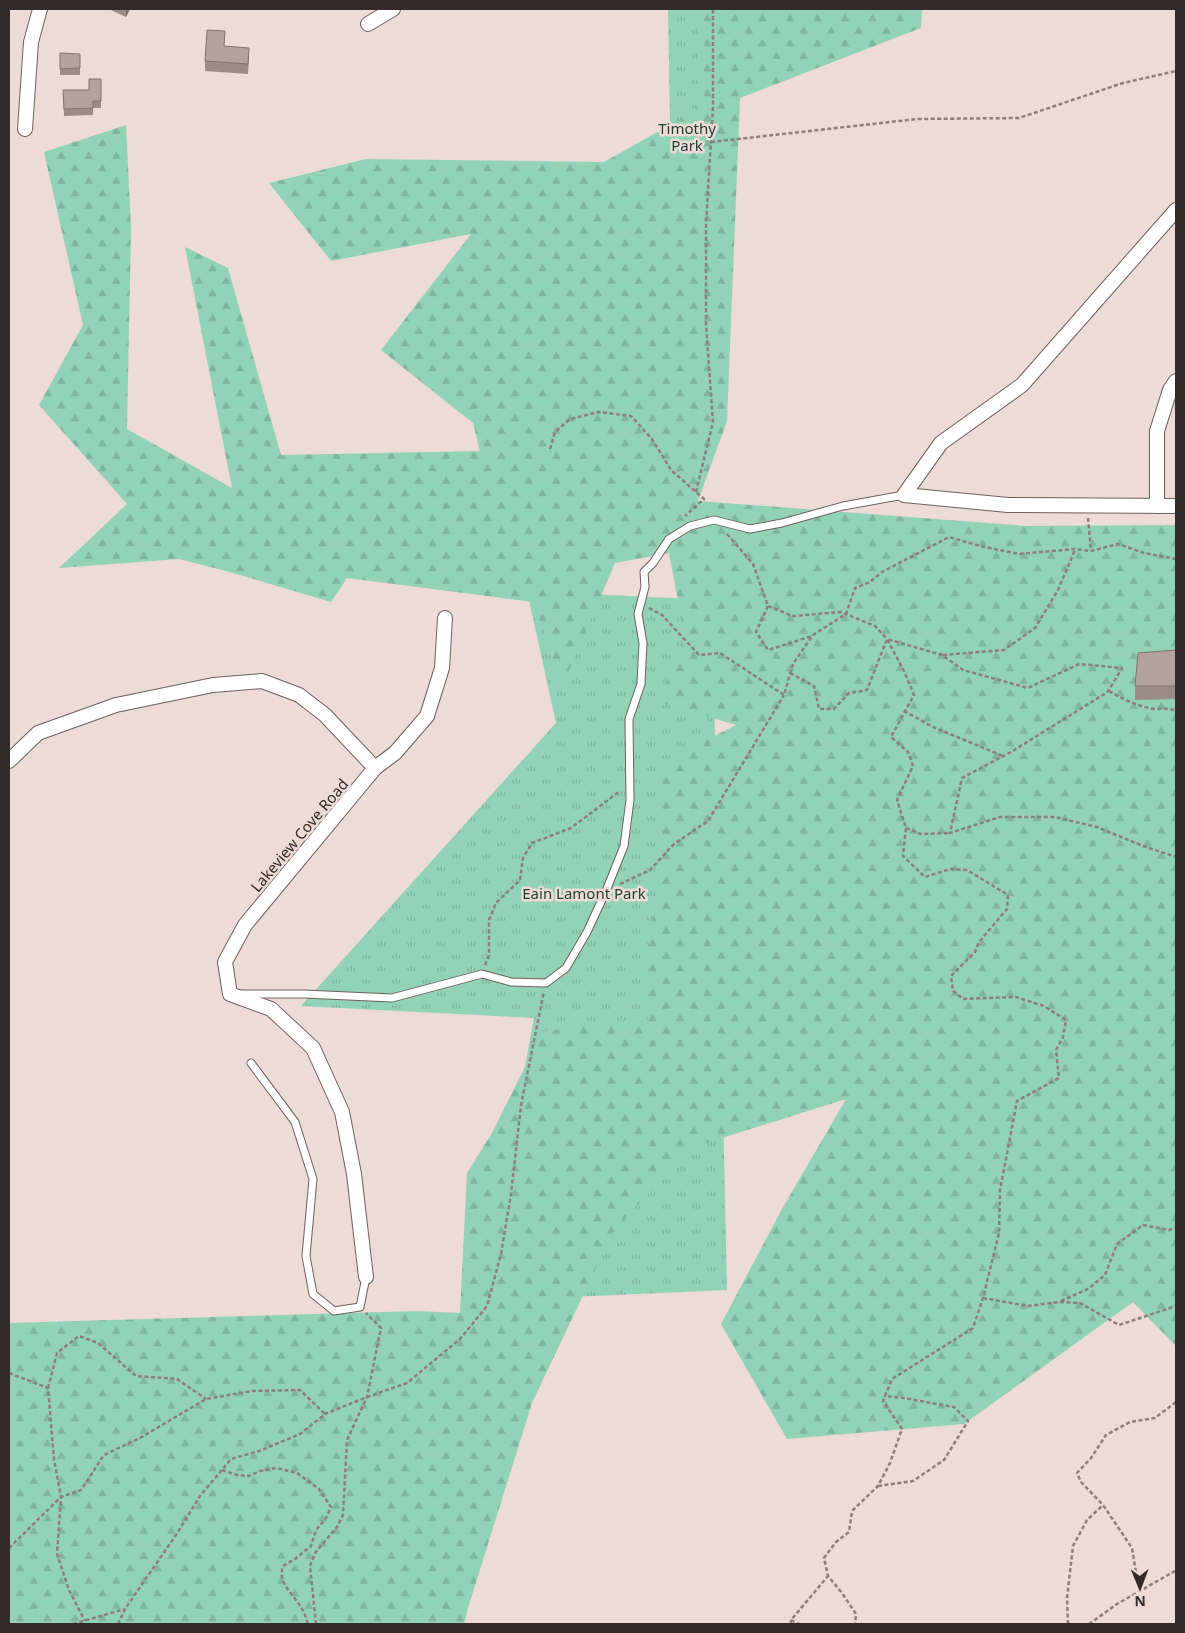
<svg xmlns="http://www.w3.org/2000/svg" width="1185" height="1633" font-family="'Noto Sans',sans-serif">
<defs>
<pattern id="grass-tufts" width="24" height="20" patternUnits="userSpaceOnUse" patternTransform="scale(1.25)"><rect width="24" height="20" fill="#92d3b5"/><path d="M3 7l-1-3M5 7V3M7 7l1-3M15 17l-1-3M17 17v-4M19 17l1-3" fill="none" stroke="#7eb59c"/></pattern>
<pattern id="forest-firs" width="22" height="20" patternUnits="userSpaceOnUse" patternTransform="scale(1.25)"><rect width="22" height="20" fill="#92d3b5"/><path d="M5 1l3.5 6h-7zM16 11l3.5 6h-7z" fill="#7eb59c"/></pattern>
</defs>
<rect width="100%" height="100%" fill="#eddbd5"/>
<g fill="url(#grass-tufts)">
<polygon points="668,9 700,9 704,179 671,177"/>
<polygon points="527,591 712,600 727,1290 482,1301 534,1018 301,1006 556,723"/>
</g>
<polygon fill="url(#forest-firs)" points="700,9 922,9 921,28 740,98 727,421 698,501 1027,526 1176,525 1176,1346 1133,1302 964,1424 787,1439 721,1324 782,1209 846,1099 690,1148 613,1232 532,1403 468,1608 464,1624 9,1624 9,1323 418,1311 460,1313 467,1173 492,1133 543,1031 648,1020 646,969 664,834 662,763 736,725 659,702 685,637 669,553 615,563 563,685 533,602 347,578 331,602 226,571 179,559 59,568 127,504 39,405 83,325 44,152 126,125 131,229 127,429 232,488 185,247 228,268 281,455 480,451 473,423 381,350 471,234 331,261 269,183 366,159 604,162 695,111"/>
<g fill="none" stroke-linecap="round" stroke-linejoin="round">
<defs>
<g id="service">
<polyline points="242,994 304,994 392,998 482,974 511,982 546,983 566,968 587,932 606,891 624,846 630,800 629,719 641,684 643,643 638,614 645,587 644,572 653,563 669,539 690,526 714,520 750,529 782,523 843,506 904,495"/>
<polyline points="251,1063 295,1122 313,1179 306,1256 313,1294 334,1311 360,1307 366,1277"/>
</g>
<g id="minor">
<polyline points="368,24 393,9"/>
<polyline points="25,129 31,42 40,9"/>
<polyline points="1176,210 1022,385 941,443 904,495 1008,505 1176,506"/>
<polyline points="1157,506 1157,431 1170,390 1176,381"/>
<polyline points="9,761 38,733 116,705 213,685 262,681 299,695 325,715 375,768 245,925 225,962 230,994 271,1009 313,1048 342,1112 354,1174 366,1277"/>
<polyline points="375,768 395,753 427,716 442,668 445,618"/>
</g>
</defs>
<use href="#service" stroke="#6f605b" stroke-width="9"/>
<use href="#minor" stroke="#6f605b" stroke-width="16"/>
<g stroke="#8c7f7b" stroke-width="2.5" stroke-dasharray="4 2.5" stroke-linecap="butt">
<polyline points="711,142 917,119 1019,118 1123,83 1176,71"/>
<polyline points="550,449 555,432 570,419 599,412 631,416 652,439 671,470 704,499 685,516"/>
<polyline points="696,492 713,422 706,325 706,224 713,107 713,9"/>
<polyline points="1088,518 1091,551"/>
<polyline points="727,534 753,564 768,606 793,616 841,612 875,626 887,639 904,671 914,695 891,737 908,752 913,766 897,800 906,828 903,856 925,877 950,869 967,870 1008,895 1007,909 979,942 975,952 951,976 953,991 963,999 1016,997 1044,1006 1066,1020 1063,1037 1056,1050 1059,1078 1017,1101 1000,1190 999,1233 983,1298 973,1328 892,1379 883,1401 902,1429 890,1463 878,1486 852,1511 849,1532 836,1542 824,1558 828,1576 842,1593 856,1614 855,1624"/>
<polyline points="768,606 756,632 768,650 812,636"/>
<polyline points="649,608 662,615 699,655 720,653 784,695 793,664 813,635 846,614 855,588 870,582 882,572 949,537 980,546 1019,554 1075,549 1091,551 1118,544 1144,553 1176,559"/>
<polyline points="943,655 1004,650 1035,628 1058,590 1075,550"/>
<path d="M790,673L814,686L819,709H834L849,693L867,690L887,639L942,655L963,670L1028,688L1079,664L1122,668C1118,674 1110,690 1106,693L1011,752L962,778L950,833L1000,817H1055L1097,827L1143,846L1176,857"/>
<path d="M1109,691C1121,698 1135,705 1149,708C1158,711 1168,706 1176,711"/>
<polyline points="904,711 933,727 1003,756"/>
<polyline points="906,828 921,834 950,833"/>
<polyline points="620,884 650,870 674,844 708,821 784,695"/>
<polyline points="485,965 489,955 489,920 496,903 520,880 523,858 532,843 571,828 620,791"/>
<polyline points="983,1298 1028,1306 1059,1302 1080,1303 1119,1325 1176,1306"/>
<polyline points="1061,1301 1088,1289 1105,1275 1117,1244 1143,1225 1169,1230 1176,1227"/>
<polyline points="9,1373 48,1388 54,1459 61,1497 57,1554 69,1590 85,1621"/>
<polyline points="48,1388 57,1353 79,1336 98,1343 136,1376 177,1379 206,1399"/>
<path d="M222,1470L237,1475L249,1476L260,1471L276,1468L297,1473L319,1489L331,1507L326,1518L316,1530L311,1546L295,1559L283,1566C277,1584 294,1594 302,1609C305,1613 306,1619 308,1624"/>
<polyline points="878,1486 913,1481 944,1460 968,1421 954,1407 904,1398 884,1396"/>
<polyline points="9,1548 61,1497 81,1490 104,1455 140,1438 206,1399 252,1391 300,1390 325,1414"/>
<polyline points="1139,1591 1132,1548 1103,1505 1081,1482 1077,1473 1091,1458 1106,1435 1130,1422 1155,1418 1176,1402"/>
<polyline points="791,1620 799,1624"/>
<polyline points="73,1624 125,1609"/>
<polyline points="118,1624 125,1609 176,1535 200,1496 231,1459 259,1451 300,1434 325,1414 367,1397 407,1383 460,1339 487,1306 501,1254 511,1194 521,1105 544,991"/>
<polyline points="316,1624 310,1566 315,1553 337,1527 343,1515 347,1440 367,1397 381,1328 366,1313"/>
<polyline points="791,1624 791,1620 828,1576"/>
<polyline points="1068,1624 1067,1598 1073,1546 1087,1520 1103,1505"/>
<polyline points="1089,1624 1117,1604 1175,1571 1176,1568"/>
</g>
<use href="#service" stroke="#fff" stroke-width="7"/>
<use href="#minor" stroke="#fff" stroke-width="14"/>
</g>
<g fill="#9b8c87">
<polygon points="109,9 130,9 126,17"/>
<polygon points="225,46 249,58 248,74 205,71 205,61"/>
<polygon points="60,53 80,54 80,75 60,75"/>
<polygon points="101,79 101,108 93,108 93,115 64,116 63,90 89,90"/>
<polygon points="1176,650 1176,699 1135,700 1135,686"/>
</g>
<polygon fill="#7e726e" points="126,9 130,9 126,17"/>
<g fill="#b4a39d" stroke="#7e726e">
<polygon points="207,30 225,31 224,46 249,48 248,64 205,61"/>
<polygon points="60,53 80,54 80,68 60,69"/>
<polygon points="89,79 101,79 101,101 93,101 93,108 64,109 63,90 89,90"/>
<polygon points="1176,650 1176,686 1135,686 1138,653"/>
</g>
<g text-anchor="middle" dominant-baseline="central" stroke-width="5" stroke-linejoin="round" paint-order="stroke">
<g font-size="15" fill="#1c3f31" stroke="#eddbd5">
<text x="687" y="128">Timothy<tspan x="687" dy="17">Park</tspan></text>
<text x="584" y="893">Eain Lamont Park</text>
</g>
<g font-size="15" fill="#322b29" stroke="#eddbd5">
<text transform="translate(299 835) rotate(-50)">Lakeview Cove Road</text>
</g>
</g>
<rect width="1185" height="1633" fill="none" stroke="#322b29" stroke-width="20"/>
<g transform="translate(1140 1588) rotate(179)" stroke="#eddbd5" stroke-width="4" paint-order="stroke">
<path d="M0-4L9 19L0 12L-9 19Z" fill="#322b29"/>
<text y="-8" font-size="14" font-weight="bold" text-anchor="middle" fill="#322b29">N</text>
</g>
</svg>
